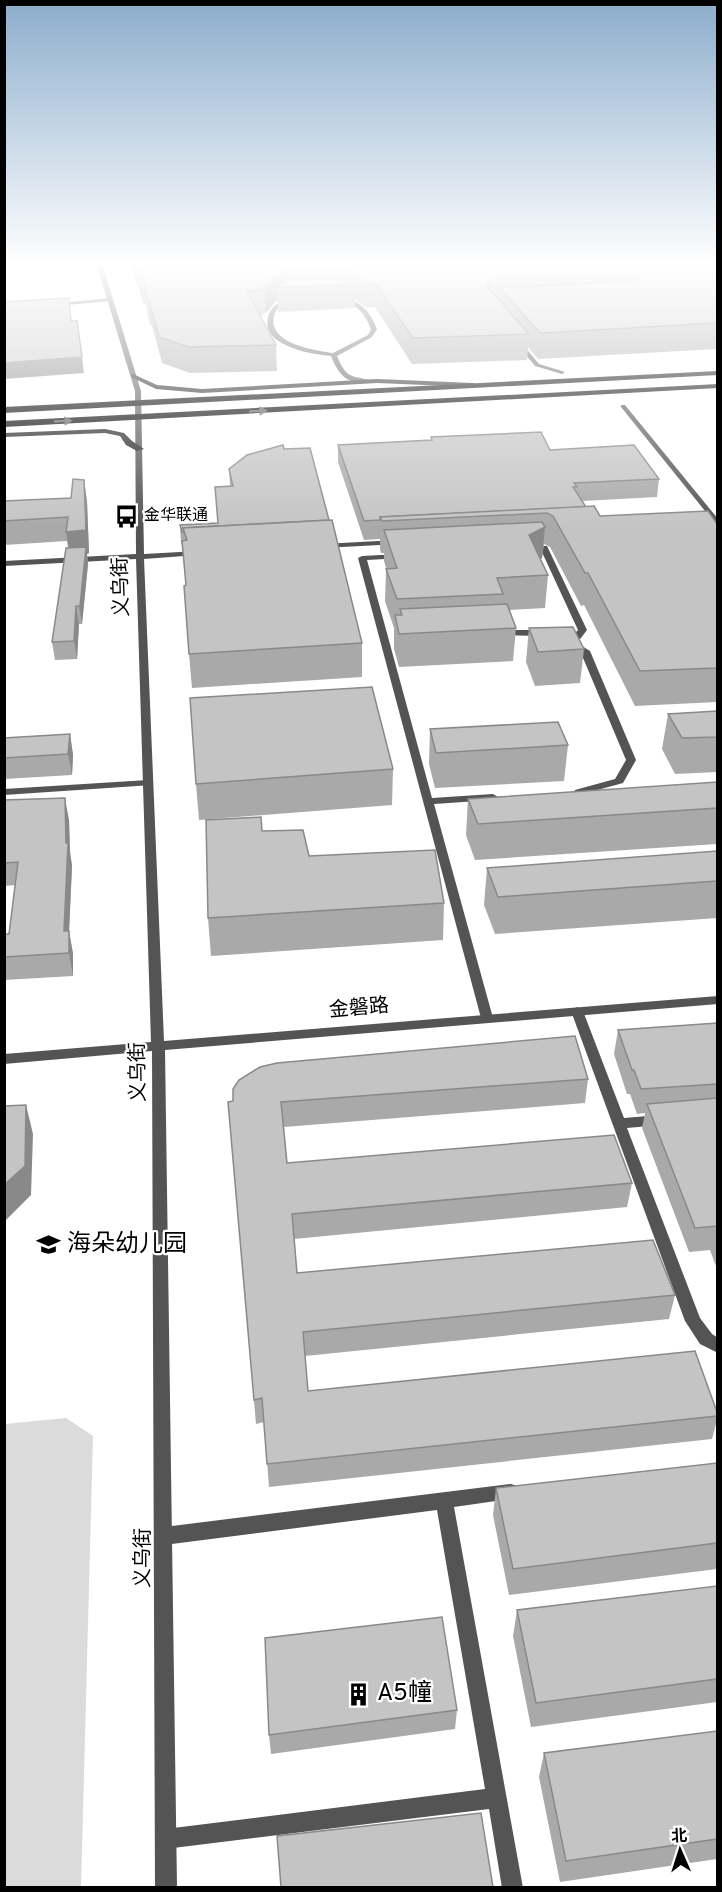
<svg xmlns="http://www.w3.org/2000/svg" width="722" height="1892" font-family="Overpass,'Noto Sans SC',sans-serif">
<rect width="100%" height="100%" fill="#fff"/>
<polygon fill="#dbdbdb" points="66,1418 93,1436 81,1887 5,1887 5,1424"/>
<g fill="none" stroke-linecap="round" stroke-linejoin="round">
<g fill="#545454" fill-rule="evenodd">
<path d="M339,296C360,301 369,309 377,329L372,337L337,356C346,377 349,376 371,380V382C348,384 340,378 331,356C314,354 292,351 277,340C257,325 271,297 294,299V301C285,302 279,304 275,313C264,343 313,350 333,353L368,335L371,329C364,311 356,304 337,299Z"/>
<polygon points="110,298 112,301 54,306 51,304"/>
<polygon points="516,341 520,341 539,364 565,372 562,374 535,366 516,343"/>
<polygon points="621,405 625,405 718,519 718,527 621,407"/>
<polygon points="525,546 547,546 587,630 577,643 590,651 636,760 623,783 579,795 574,792 575,790 615,779 626,760 581,653 565,643 578,630 541,550 525,550"/>
<polygon points="400,554 403,554 403,558 367,560 432,798 493,794 498,797 493,800 434,804 493,1018 491,1021 483,1021 481,1018 358,558 362,556"/>
<polygon points="500,630 542,630 546,633 542,636 497,635 497,631"/>
<polygon points="148,780 152,781 153,783 152,785 4,795 4,789"/>
<polygon points="577,1007 583,1011 624,1118 660,1115 665,1116 667,1120 665,1124 660,1125 627,1128 700,1318 712,1334 718,1338 718,1353 700,1344 685,1321 571,1011"/>
<polygon points="511,1484 517,1486 520,1492 517,1498 454,1507 523,1888 502,1888 489,1809 165,1849 158,1846 155,1839 158,1832 165,1829 485,1789 437,1510 164,1545 158,1542 155,1536 158,1530 164,1527"/>
</g>
<g fill="#545454" fill-rule="evenodd">
<polygon points="96,263 102,263 141,391 144,554 198,551 202,553 198,555 144,559 164,1041 718,996 718,1004 165,1050 177,1888 155,1888 152,1051 4,1064 4,1054 151,1042 136,559 4,566 4,561 136,554 135,391"/>
<polygon points="396,540 399,540 399,544 323,548 319,546 323,544"/>
</g>
<g fill="#212121" fill-rule="evenodd">
<polygon points="133,374 157,385 202,389 377,379 473,383 476,385 473,387 377,383 202,393 156,389 131,377 131,375"/>
<polygon points="105,429 124,433 132,441 144,449 137,451 126,445 120,436 105,433 4,437 4,433"/>
</g>
<g fill="#000" fill-rule="evenodd">
<polygon points="718,371 718,375 4,413 4,407"/>
<polygon points="718,384 718,388 4,427 4,421"/>
</g>
</g>
<g fill="#a9a9a9">
<polygon points="130,263 717,263 717,349 538,359 528,347 527,360 412,364 375,307 367,308 355,299 355,308 278,312 277,300 276,301 266,313 264,313 264,315 260,315 276,345 277,371 190,373 162,363 152,325 150,325 146,304 144,304"/>
<polygon points="431,437 550,450 659,479 657,497 582,501 586,507 600,516 717,524 717,702 635,706 584,605 581,606 550,547 544,544 542,558 540,559 548,575 545,608 509,610 516,628 513,661 399,667 394,649 394,628 385,601 386,569 386,568 384,561 384,553 381,553 380,549 380,539 364,540 338,462 338,445 431,440"/>
<polygon points="284,449 329,520 362,643 362,677 192,688 189,654 186,585 183,549 181,542 180,525 218,523 230,486 229,469"/>
<polygon points="84,480 87,502 89,553 87,554 88,564 82,624 79,624 77,659 55,660 52,642 68,548 67,541 4,545 4,501 71,498"/>
<polygon points="529,628 584,649 580,683 535,686 526,662"/>
<polygon points="717,711 717,772 675,774 662,749 668,714"/>
<polygon points="430,729 568,745 564,781 435,788 429,764"/>
<polygon points="70,734 73,755 72,775 4,779 4,738"/>
<polygon points="393,769 392,805 199,820 196,784"/>
<polygon points="717,782 717,844 475,860 466,835 468,799"/>
<polygon points="4,800 69,820 70,852 72,866 69,931 73,954 73,976 4,980 4,934 9,934 15,885 4,886"/>
<polygon points="262,831 309,856 444,903 443,940 211,956 208,918"/>
<polygon points="717,851 717,918 495,934 484,905 487,868"/>
<polygon points="717,1023 717,1269 710,1250 689,1252 642,1128 645,1113 637,1114 630,1094 627,1094 614,1054 618,1030"/>
<polygon points="588,1079 585,1103 284,1127 287,1163 632,1183 627,1207 294,1239 297,1273 675,1295 669,1319 305,1356 308,1391 717,1412 717,1420 712,1439 269,1487 264,1422 256,1424 228,1102"/>
<polygon points="717,1463 717,1569 509,1595 493,1515 496,1488"/>
<polygon points="717,1586 717,1702 531,1727 513,1636 517,1610"/>
<polygon points="457,1710 455,1729 271,1754 269,1735"/>
<polygon points="717,1731 717,1859 560,1882 539,1777 544,1753"/>
</g>
<g fill="#898989">
<polygon points="289,270 290,287 277,288 277,300 276,301 266,313 265,288 275,276"/>
<polygon points="491,280 490,305 487,286"/>
<polygon points="77,321 84,373 4,379 4,363"/>
<polygon points="84,480 87,502 89,553 87,554 88,564 82,624 66,532"/>
<polygon points="545,527 542,558 526,566 529,535"/>
<polygon points="76,606 79,624 77,659 74,641"/>
<polygon points="70,734 73,755 72,775 68,754"/>
<polygon points="65,798 69,820 70,852 72,866 68,954 64,931 66,843"/>
<polygon points="69,931 73,954 73,976 69,953"/>
<polygon points="26,1105 33,1134 31,1195 4,1222 4,1185"/>
</g>
<g fill="#c4c4c4" stroke="#898989" stroke-width="1.5">
<polygon points="136,263 717,263 717,323 540,333 500,288 636,281 638,277 634,273 491,280 487,286 529,334 413,338 375,283 367,283 354,274 345,271 289,270 275,276 265,288 262,288 263,290 247,291 276,345 188,347 159,337 149,300 147,300 144,279 142,279"/>
<polygon points="341,278 355,284 277,288 286,279"/>
<polygon points="69,298 71,321 77,321 82,357 4,363 4,302"/>
<polygon points="541,432 550,450 634,445 659,479 574,483 577,487 573,487 586,507 380,517 380,520 364,521 338,445 432,440 431,437"/>
<polygon points="283,445 284,449 310,448 329,520 183,528 184,532 182,532 180,525 218,523 215,487 233,486 229,469 247,455"/>
<polygon points="73,479 84,480 86,530 66,532 68,517 4,521 4,501 71,498"/>
<polygon points="594,506 600,516 708,511 717,524 717,668 640,671 588,573 585,573 553,516 547,513 382,521 380,517"/>
<polygon points="332,520 362,643 189,654 184,586 186,585 182,541 187,540 183,528"/>
<polygon points="542,522 545,527 529,535 548,575 497,578 503,594 397,599 386,569 397,568 384,530"/>
<polygon points="86,547 80,606 76,606 74,641 52,642 66,548"/>
<polygon points="507,604 516,628 399,634 395,615 402,615 400,609"/>
<polygon points="573,627 584,649 538,652 529,628"/>
<polygon points="372,687 393,769 196,784 190,698"/>
<polygon points="717,711 717,737 682,738 668,714"/>
<polygon points="558,722 568,745 436,753 430,729"/>
<polygon points="70,734 68,754 4,758 4,738"/>
<polygon points="717,782 717,808 478,824 468,799"/>
<polygon points="65,798 66,843 68,843 64,931 69,931 69,953 4,957 4,934 9,934 18,862 4,863 4,800"/>
<polygon points="261,817 262,831 303,830 309,856 435,850 444,903 208,918 206,820"/>
<polygon points="717,851 717,881 498,897 487,868"/>
<polygon points="717,1023 717,1084 641,1089 634,1070 632,1070 618,1030"/>
<polygon points="575,1036 588,1079 281,1102 287,1163 614,1135 632,1183 292,1214 297,1273 653,1240 675,1295 303,1332 308,1391 695,1351 717,1412 717,1416 267,1464 262,1398 254,1400 228,1102 233,1101 233,1089 239,1080 260,1067 277,1063"/>
<polygon points="717,1098 717,1228 717,1226 695,1228 647,1104"/>
<polygon points="26,1105 25,1166 4,1185 4,1106"/>
<polygon points="717,1463 717,1543 513,1569 496,1488"/>
<polygon points="717,1586 717,1679 536,1703 517,1610"/>
<polygon points="442,1617 457,1710 269,1735 265,1638"/>
<polygon points="717,1731 717,1839 566,1861 544,1753"/>
<polygon points="481,1813 493,1887 281,1887 277,1836"/>
</g>
<defs><path id="oneway-solid" d="M-6-.8H1V-3.2L6.5 0L1 3.2V.8H-6Z" transform="scale(1.5)"/></defs>
<g fill="#595959">
<use href="#oneway-solid" transform="translate(258 411) rotate(-3)"/>
<use href="#oneway-solid" transform="translate(63 421) rotate(-3)"/>
</g>
<linearGradient id="sky" x2="0" y2="1"><stop stop-color="#8cadcc"/><stop offset="0.5" stop-color="#fff"/><stop offset="1" stop-color="#fff" stop-opacity="0"/></linearGradient>
<rect width="722" height="528" fill="url(#sky)"/>
<defs>
<symbol id="bus-bare" viewBox="-9 -9 18 18"><path d="M-5-6H5V4H4V6H2V4H-2V6H-4V4H-5ZM-3.5-4V0h7V-4ZM-3.5 1.2v1.5H-2V1.2ZM2 1.2v1.5H3.5V1.2Z" fill="#000" stroke="#fff" stroke-width="2.5" paint-order="stroke"/></symbol>
<symbol id="school-bare" viewBox="-9 -9 18 18"><path d="M0-5L7-2L0 1L-7-2ZM-4 1L0 2.5L4 1V4Q0 6-4 4Z" fill="#000" stroke="#fff" stroke-width="2.5" paint-order="stroke"/></symbol>
<symbol id="building-bare" viewBox="-9 -9 18 18"><path d="M-4-6H4V6H1V3H-1V6H-4ZM-2.5-4.3h1.7v1.8h-1.7ZM.8-4.3h1.7v1.8H.8ZM-2.5-1h1.7V.8h-1.7ZM.8-1h1.7V.8H.8Z" fill="#000" stroke="#fff" stroke-width="2.5" paint-order="stroke"/></symbol>
</defs>
<g fill-rule="evenodd">
<use href="#bus-bare" x="110" y="500" width="33" height="33"/>
<use href="#school-bare" x="32" y="1228" width="33" height="33"/>
<use href="#building-bare" x="342" y="1678" width="33" height="33"/>
</g>
<g text-anchor="middle" dominant-baseline="central" stroke-width="4.5" stroke-linejoin="round" paint-order="stroke">
<g font-size="16" fill="#000" stroke="#fff" text-anchor="start">
<text x="144" y="516">金华联通</text>
</g>
<g font-size="20" fill="#000" stroke="#fff">
<text transform="translate(122 587) rotate(-92)">义乌街</text>
<text transform="translate(359 1009) rotate(-5)">金磐路</text>
<text transform="translate(139 1072) rotate(-91)">义乌街</text>
<text transform="translate(144 1558) rotate(-90)">义乌街</text>
</g>
<g font-size="24" fill="#000" stroke="#fff" text-anchor="start">
<text x="67" y="1245">海朵幼儿园</text>
<text x="377" y="1694">A5幢</text>
</g>
</g>
<rect width="722" height="1892" fill="none" stroke="#000000" stroke-width="12"/>
<g transform="translate(680 1850) rotate(357)" stroke="#ffffff" stroke-width="4.5" paint-order="stroke">
<path d="M0-4.5L10 22L0 15L-10 22Z" fill="#000000"/>
<text y="-9" font-size="16" font-weight="bold" text-anchor="middle" fill="#000000">北</text>
</g>
</svg>
